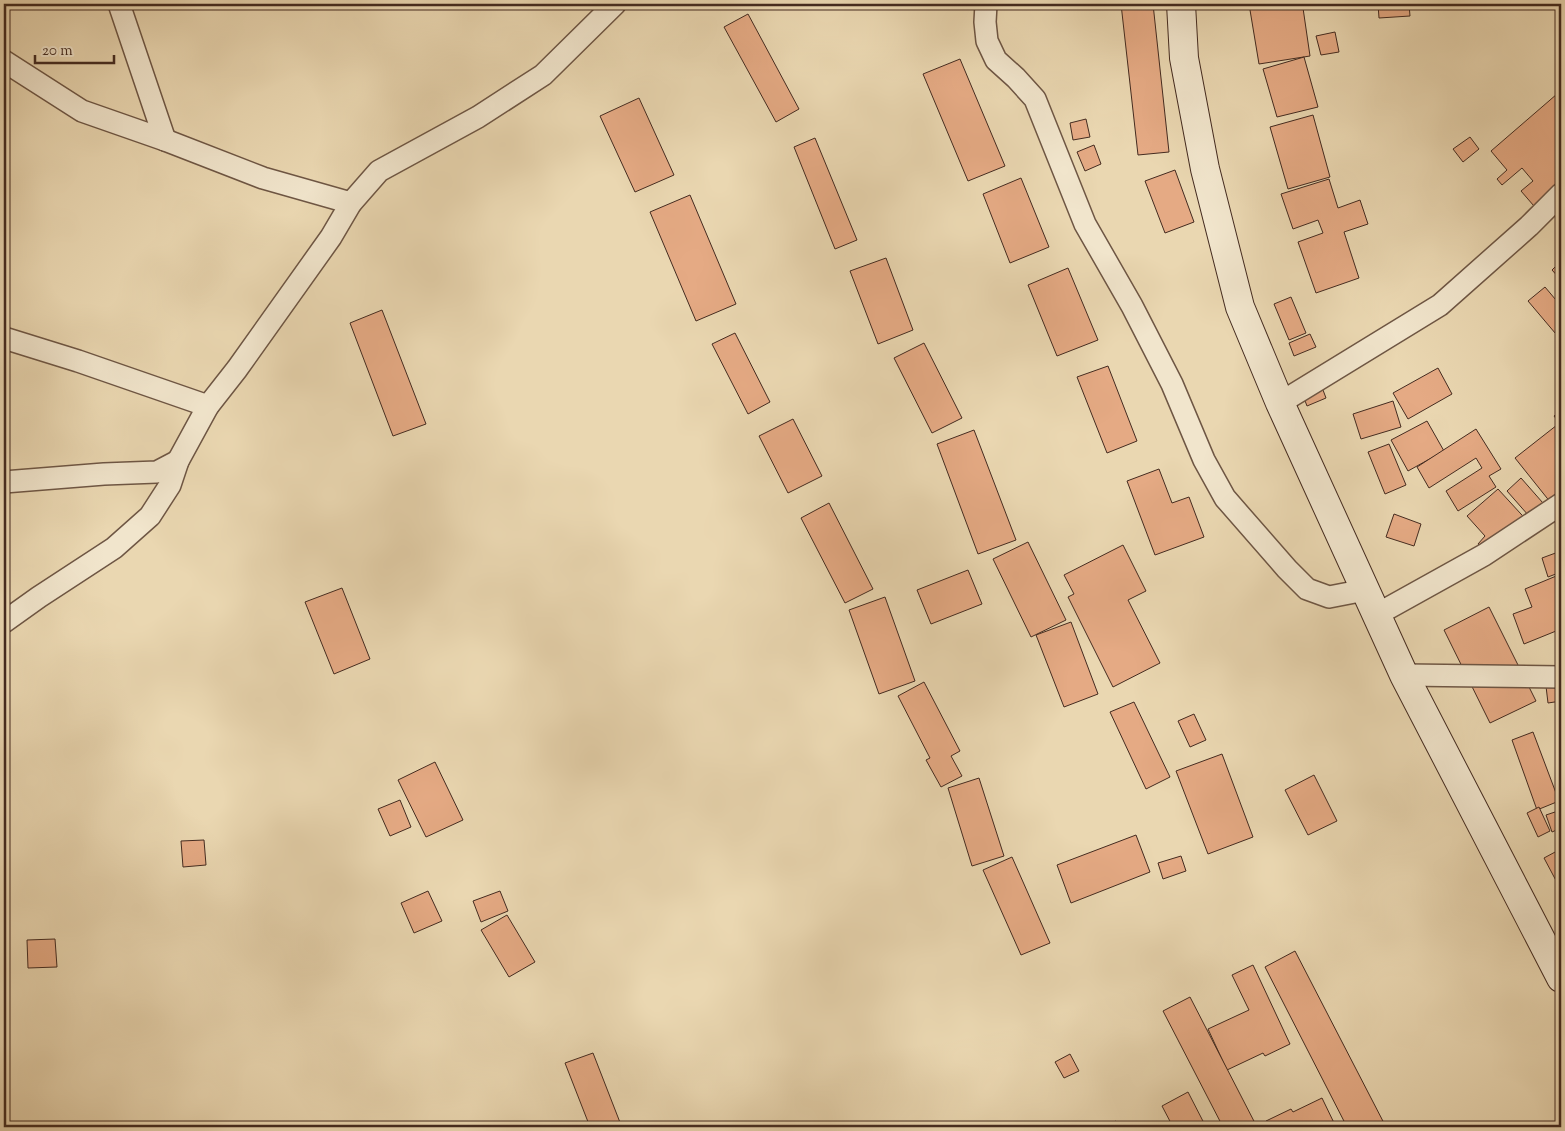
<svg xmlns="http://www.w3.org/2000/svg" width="1565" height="1131" font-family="'Sorts Mill Goudy',serif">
<rect width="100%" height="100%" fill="#ead7b1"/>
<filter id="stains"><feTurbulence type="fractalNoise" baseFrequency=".004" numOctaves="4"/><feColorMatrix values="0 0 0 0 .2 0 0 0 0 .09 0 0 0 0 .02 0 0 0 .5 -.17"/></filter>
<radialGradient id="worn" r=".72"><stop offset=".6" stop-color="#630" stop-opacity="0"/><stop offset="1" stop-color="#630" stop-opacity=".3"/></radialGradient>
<g fill="#e5aa84" stroke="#442b20">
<polygon points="1121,4 1153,4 1169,152 1138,155"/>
<polygon points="1249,4 1295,4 1296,9 1303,8 1310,56 1259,64"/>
<polygon points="1378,4 1409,4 1410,16 1379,18"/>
<polygon points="748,14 799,109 776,122 724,27"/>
<polygon points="1335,32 1339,52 1321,55 1316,36"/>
<polygon points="1304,57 1318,107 1277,117 1263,69"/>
<polygon points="960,59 1005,166 968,181 923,74"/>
<polygon points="1557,94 1561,100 1561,195 1540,213 1521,191 1533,181 1522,168 1502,185 1497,179 1507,170 1491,151"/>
<polygon points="639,98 674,175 635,192 600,116"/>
<polygon points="1313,115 1330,177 1288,189 1270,127"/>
<polygon points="1086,119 1090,137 1073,140 1070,123"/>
<polygon points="1470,137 1479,149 1463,162 1453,149"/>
<polygon points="815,138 857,240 835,249 794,147"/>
<polygon points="1094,145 1101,164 1085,171 1077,152"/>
<polygon points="1175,170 1194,222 1165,233 1145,181"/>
<polygon points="1021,178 1049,247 1010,263 983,194"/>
<polygon points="1329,179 1338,208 1360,200 1368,224 1344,232 1359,278 1316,293 1298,242 1323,233 1318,220 1293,229 1281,194"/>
<polygon points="690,195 736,304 696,321 650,212"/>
<polygon points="886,258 913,330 878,344 850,271"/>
<polygon points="1561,261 1561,280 1552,270"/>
<polygon points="1068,268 1098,340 1057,356 1028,285"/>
<polygon points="1545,287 1561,306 1561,340 1528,301"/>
<polygon points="1291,297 1306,333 1289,340 1274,304"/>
<polygon points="382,310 426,424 393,436 350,323"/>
<polygon points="735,333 770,402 748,414 712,344"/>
<polygon points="1310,334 1316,347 1294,356 1289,343"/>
<polygon points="924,343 962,418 932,433 894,358"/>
<polygon points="1108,366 1137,441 1107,453 1077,377"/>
<polygon points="1438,368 1452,394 1408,419 1393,393"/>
<polygon points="1320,382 1326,398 1307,406 1301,390"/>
<polygon points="1393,401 1401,427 1361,439 1353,414"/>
<polygon points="1561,410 1561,425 1554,416"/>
<polygon points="793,419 822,476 788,493 759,436"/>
<polygon points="1427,421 1444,451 1408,471 1391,440"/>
<polygon points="1557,425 1561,430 1561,495 1551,503 1515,458"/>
<polygon points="1476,429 1501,469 1489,476 1496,487 1458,511 1446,491 1482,468 1476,458 1429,488 1417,467"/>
<polygon points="974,430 1016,540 978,554 937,444"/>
<polygon points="1389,444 1406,485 1385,494 1368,452"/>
<polygon points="1159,469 1172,503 1189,497 1204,537 1155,555 1127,481"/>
<polygon points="1521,478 1550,511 1536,524 1507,491"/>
<polygon points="1498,489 1532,526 1493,561 1478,544 1485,536 1467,516"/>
<polygon points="829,503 873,589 845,603 801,518"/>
<polygon points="1394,514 1421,524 1414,546 1386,537"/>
<polygon points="1028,542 1066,620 1031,637 993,559"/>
<polygon points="1123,545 1146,591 1128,600 1160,663 1113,687 1068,597 1074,594 1064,575"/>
<polygon points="1561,551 1561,572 1548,577 1542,558"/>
<polygon points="968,570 982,604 931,624 917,590"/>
<polygon points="1561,574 1561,629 1524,644 1513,614 1532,607 1525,589"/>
<polygon points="342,588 370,659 334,674 305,602"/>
<polygon points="885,597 915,681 879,694 849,610"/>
<polygon points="1489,607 1536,701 1490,723 1444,630"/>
<polygon points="1071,622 1098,694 1064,707 1036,635"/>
<polygon points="1561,676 1561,701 1548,703 1545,678"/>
<polygon points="924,682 960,751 951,756 962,776 941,787 926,760 930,758 898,696"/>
<polygon points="1134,702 1170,777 1146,789 1110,712"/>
<polygon points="1194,714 1206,740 1190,747 1178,721"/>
<polygon points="1533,732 1559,801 1537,810 1512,740"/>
<polygon points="1222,754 1253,837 1208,854 1176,771"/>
<polygon points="435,762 463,820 426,837 398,780"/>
<polygon points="1314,775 1337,821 1308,835 1285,790"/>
<polygon points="979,778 1004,856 972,866 948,788"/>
<polygon points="400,800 411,827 390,836 378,809"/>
<polygon points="1539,807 1550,831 1538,837 1527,813"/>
<polygon points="1561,810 1561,828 1552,832 1546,815"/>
<polygon points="1136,835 1150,872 1071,903 1057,865"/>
<polygon points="204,840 206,865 183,867 181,841"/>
<polygon points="1557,851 1561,860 1561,890 1544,858"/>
<polygon points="1181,856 1186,871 1163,879 1158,863"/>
<polygon points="1012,857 1050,943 1021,955 983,870"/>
<polygon points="428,891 442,921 414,933 401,903"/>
<polygon points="500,891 508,911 481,922 473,901"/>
<polygon points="507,915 535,962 509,977 481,930"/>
<polygon points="55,939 57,967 28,968 27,940"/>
<polygon points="1295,951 1386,1127 1347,1127 1265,967"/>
<polygon points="1253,965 1290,1044 1265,1056 1263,1053 1227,1070 1208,1029 1249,1010 1232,975"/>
<polygon points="1190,997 1257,1127 1223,1127 1163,1011"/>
<polygon points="593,1053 621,1125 616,1127 590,1127 565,1063"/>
<polygon points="1070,1054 1079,1071 1064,1078 1055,1062"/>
<polygon points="1188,1092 1206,1127 1173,1127 1162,1106"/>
<polygon points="1322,1098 1336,1127 1269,1127 1266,1121 1291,1109 1293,1112"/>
<polygon points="1116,1121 1119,1127 1104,1127"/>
</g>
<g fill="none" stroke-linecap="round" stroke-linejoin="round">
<defs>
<g id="minor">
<polyline points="119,4 165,140"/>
<polyline points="986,4 985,22 987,41 996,60 1016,78 1035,99 1085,224 1132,306 1172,384 1204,460 1225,498 1287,569 1307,589 1329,597 1365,590"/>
<polyline points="4,61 82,111 165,140 263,178 351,203"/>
<polyline points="4,338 78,361 208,406"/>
<polyline points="1280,403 1440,305 1529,226 1561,194"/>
<polyline points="4,482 104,474 157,472 178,461"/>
<polyline points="1376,615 1484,555 1561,504"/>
<polyline points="4,622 39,597 114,548 150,516 170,485 178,461 208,406 237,369 331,237 351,203 379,171 478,117 543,75 615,4"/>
<polyline points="1404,675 1561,677"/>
</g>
<polyline id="secondary" points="1181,4 1184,58 1205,169 1240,307 1280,403 1404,675 1561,978"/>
</defs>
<use href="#minor" stroke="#6e5644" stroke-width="24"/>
<use href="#secondary" stroke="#442b20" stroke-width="30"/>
<use href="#minor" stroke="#f1e5cc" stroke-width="21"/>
<use href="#secondary" stroke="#f1e5cc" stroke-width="28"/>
</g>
<rect width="1565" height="1131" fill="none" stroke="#ead7b1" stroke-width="20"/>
<rect x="5" y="5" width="1555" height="1121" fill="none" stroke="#442b20" stroke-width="2.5"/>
<rect x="10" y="10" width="1545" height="1111" fill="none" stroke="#442b20"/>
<path d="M35 55v8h79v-8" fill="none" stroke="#442b20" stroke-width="2.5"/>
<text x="42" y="55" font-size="15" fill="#442b20" stroke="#f1e5cc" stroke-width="4" paint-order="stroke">20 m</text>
<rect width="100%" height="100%" filter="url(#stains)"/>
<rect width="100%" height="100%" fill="url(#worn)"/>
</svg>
